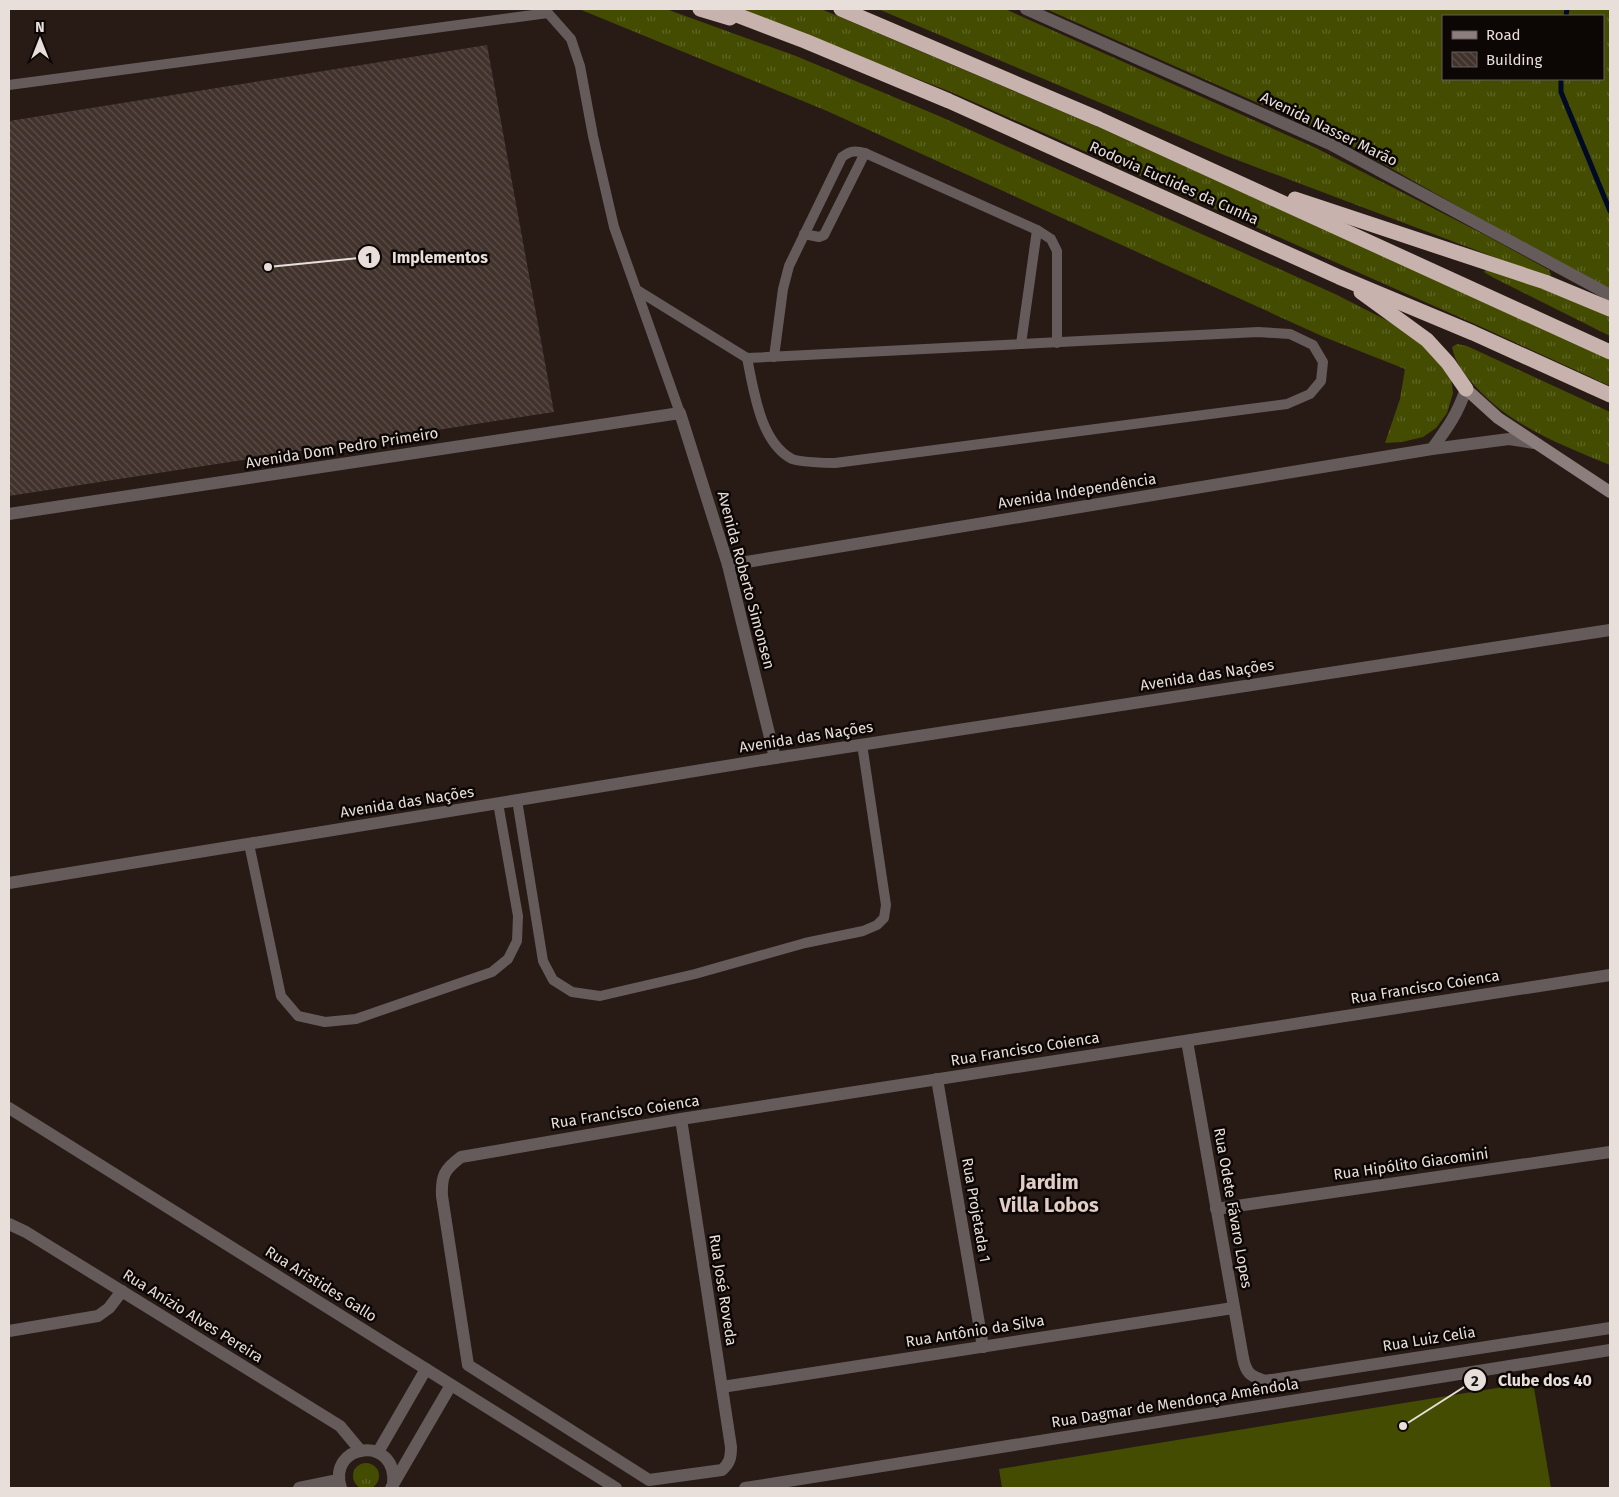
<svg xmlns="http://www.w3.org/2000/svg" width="1619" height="1497" font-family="'Fira Sans',sans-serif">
<defs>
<pattern id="grass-tufts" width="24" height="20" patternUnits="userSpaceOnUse" patternTransform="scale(1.25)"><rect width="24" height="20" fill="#444c01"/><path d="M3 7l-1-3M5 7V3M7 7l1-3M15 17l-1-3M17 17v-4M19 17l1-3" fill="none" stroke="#5f6525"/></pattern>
<pattern id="building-back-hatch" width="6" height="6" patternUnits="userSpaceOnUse" patternTransform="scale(1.25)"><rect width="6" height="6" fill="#41322c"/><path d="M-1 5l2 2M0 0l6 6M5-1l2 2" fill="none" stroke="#5c4f4a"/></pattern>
</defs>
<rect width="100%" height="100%" fill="#281a15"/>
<g fill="url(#grass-tufts)" fill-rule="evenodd">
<polygon points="579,9 666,9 796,56 939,116 1335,294 1398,326 1421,344 1451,376 1453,393 1447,413 1436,428 1423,437 1402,442 1385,443 1400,399 1405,369 1324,337 827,111"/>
<polygon points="737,9 821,9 1096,126 1610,359 1610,386 1477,325 951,92"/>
<polygon points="878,9 1005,9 1316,148 1489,237 1549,270 1551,275 1547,277 1224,155"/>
<path d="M1046,9H1610V289L1493,226L1341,140ZM1443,16H1603V79H1443Z"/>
<polygon points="1486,269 1494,270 1610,314 1610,336 1492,277 1484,272"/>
<path d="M1457,344L1467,346L1610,412V465C1561,445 1511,426 1475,386C1463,372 1456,365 1452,347Z"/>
<circle cx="366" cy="1476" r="13"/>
</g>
<polygon fill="#444c01" points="1533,1382 1551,1488 1002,1488 999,1469"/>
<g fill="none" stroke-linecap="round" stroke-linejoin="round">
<g stroke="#000925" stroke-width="5">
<polyline points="1566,16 1567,9"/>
<polyline points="1561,79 1561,92 1610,211"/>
</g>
</g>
<polygon fill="url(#building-back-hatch)" points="487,45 554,412 9,496 9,121"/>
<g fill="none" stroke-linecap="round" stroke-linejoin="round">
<g stroke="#645b5a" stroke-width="10">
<polyline points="543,9 548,13 571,39 580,66 593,136 614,227 680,413"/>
<polyline points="9,85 548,13"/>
<polyline points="804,234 819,237 824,235 865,153"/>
<path d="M637,290L747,358L1258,332L1290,334L1313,345L1323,362L1321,381L1310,394L1287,404L835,463C826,463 799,462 792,459C760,442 754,391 747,358"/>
<polyline points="1021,344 1037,230"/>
<path d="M774,357L783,289L789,266L842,157C850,151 855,150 865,153L1037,230L1051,239L1057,251V343"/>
<polyline points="517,800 543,961 553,980 572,992 600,996 695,974 805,943 863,931 877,925 884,918 886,905 862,744"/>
<polyline points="249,844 281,996 298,1016 325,1022 356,1019 492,972 508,959 517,941 518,916 498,803"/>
</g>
<g stroke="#645b5a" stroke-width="12">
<polyline points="1026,9 1330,144 1610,295"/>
<path d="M1432,449C1448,427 1457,415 1466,389"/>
<polyline points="9,514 680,413 728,565 775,758"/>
<polyline points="728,565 1432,449 1509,439 1534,443"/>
<path d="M1187,1041L1243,1358C1246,1373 1250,1376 1265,1381L1610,1328"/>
<polyline points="937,1079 983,1347"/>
<path d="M681,1119L731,1447C731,1457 730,1463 722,1470L649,1480L468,1365L442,1196C441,1175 445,1169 461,1157L681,1119L1610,975"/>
<polyline points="1216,1209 1610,1152"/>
<polyline points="9,1224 26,1232 340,1426 360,1450"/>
<polyline points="9,1331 98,1316 109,1308 122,1291"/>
<polyline points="722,1387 1233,1308"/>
<polyline points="378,1452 426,1369"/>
<polyline points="299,1488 338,1480"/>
<path d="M341,1488C326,1443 399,1434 393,1485"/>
<polyline points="391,1488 451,1385"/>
<polyline points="745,1488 1610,1350"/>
</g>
<g stroke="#645b5a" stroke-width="12">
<polyline points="9,883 775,758 1610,630"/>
<polyline points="9,1108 616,1488"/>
</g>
<polyline stroke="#8c7e7c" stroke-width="12" points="1466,389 1498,418 1610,492"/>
<g stroke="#c7b2ae" stroke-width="15">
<polyline points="700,9 730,18"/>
<polyline points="721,9 805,41 949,101 1339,277 1473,333 1610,395"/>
<polyline points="841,9 1099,119 1610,352"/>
<polyline points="1295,199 1545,282 1610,309"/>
<polyline points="1361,292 1427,340 1448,363 1466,389"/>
</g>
</g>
<g text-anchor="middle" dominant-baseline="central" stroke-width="5" stroke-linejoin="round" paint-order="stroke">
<g font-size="15" fill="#e8deda" stroke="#0c0705">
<text transform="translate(1329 129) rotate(26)">Avenida Nasser Marão</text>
<text transform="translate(1174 183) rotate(24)">Rodovia Euclides da Cunha</text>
<text transform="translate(342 448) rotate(-9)">Avenida Dom Pedro Primeiro</text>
<text transform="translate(1077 491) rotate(-9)">Avenida Independência</text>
<text transform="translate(746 580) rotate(75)">Avenida Roberto Simonsen</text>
<text transform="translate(1207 675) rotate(-9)">Avenida das Nações</text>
<text transform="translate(806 737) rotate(-9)">Avenida das Nações</text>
<text transform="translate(407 802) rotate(-9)">Avenida das Nações</text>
<text transform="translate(1425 987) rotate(-9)">Rua Francisco Coienca</text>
<text transform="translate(1025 1049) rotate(-9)">Rua Francisco Coienca</text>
<text transform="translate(625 1112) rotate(-9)">Rua Francisco Coienca</text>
<text transform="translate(1411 1164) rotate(-8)">Rua Hipólito Giacomini</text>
<text transform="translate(1233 1208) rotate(80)">Rua Odete Fávaro Lopes</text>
<text transform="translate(976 1210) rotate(80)">Rua Projetada 1</text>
<text transform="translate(321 1284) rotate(32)">Rua Aristides Gallo</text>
<text transform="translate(723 1290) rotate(81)">Rua José Roveda</text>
<text transform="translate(193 1316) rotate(32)">Rua Anízio Alves Pereira</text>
<text transform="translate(975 1331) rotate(-9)">Rua Antônio da Silva</text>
<text transform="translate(1429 1339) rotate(-9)">Rua Luiz Celia</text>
<text transform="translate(1175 1403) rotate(-9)">Rua Dagmar de Mendonça Amêndola</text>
</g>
<g font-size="20" font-weight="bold" fill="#e1cdc6" stroke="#0c0705">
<text x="1049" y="1182">Jardim<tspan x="1049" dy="23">Villa Lobos</tspan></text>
</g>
</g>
<path fill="none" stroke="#e8deda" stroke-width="2" d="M268 267L369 257M1403 1426L1475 1380"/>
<g fill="#e8deda" stroke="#0c0705" stroke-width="2">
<circle cx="268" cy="267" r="5"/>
<circle cx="1403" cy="1426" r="5"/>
<circle cx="369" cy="257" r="12"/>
<circle cx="1475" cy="1380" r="12"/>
</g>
<g font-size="15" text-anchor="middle" font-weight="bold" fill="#111">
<text x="369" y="263">1</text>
<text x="1475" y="1386">2</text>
</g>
<g font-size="16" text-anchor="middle" font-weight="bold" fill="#e8deda" stroke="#0c0705" stroke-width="5" stroke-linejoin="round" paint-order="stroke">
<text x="440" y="263">Implementos</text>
<text x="1545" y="1386">Clube dos 40</text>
</g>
<rect width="1619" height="1497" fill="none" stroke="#e8deda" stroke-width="20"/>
<rect x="1442" y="15" width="162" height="65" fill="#0c0705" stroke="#645d5a"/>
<rect x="1452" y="31" width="25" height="8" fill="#8c7e7c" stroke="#645d5a"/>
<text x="1486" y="40" font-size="15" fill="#e8deda">Road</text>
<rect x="1452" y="52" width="25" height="15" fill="url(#building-back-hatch)" stroke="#645d5a"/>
<text x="1486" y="65" font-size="15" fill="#e8deda">Building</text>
<g transform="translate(40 40)" stroke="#0c0705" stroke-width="4" paint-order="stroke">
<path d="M0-4L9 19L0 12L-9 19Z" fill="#e8deda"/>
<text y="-8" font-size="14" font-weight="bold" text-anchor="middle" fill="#e8deda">N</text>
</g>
</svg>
